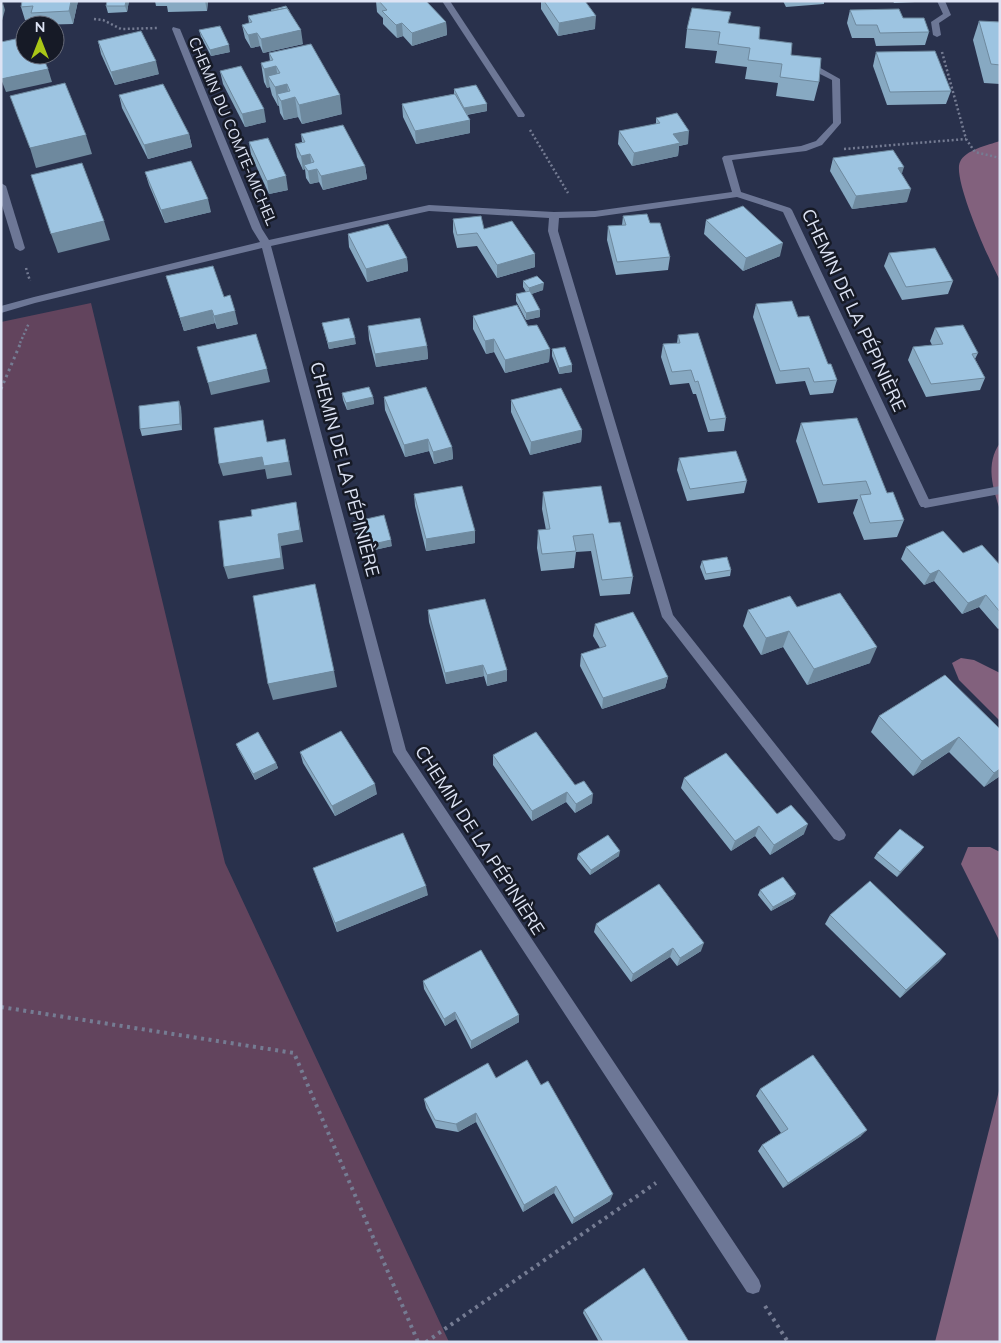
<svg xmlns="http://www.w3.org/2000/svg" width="1001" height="1343" font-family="Mulish,sans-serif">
<rect width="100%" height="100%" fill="#29314c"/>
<polygon fill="#62445d" points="91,303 225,863 449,1342 1,1342 1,322"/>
<g fill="#82617d">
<path d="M1000,141V280C990,263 952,178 960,162C965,150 988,145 1000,141Z"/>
<path d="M1000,443V510C993,488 985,464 1000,443Z"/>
<polygon points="961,658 974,660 1000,673 1000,721 959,680 952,663"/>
<polygon points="968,847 990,847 1000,852 1000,942 961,864"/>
<polygon points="1000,1087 1000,1342 935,1342"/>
</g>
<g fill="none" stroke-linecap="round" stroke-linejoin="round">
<g stroke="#757c93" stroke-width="2.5" stroke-dasharray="2 2.5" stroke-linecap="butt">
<polyline points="94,19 103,20 121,29 157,28"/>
<polyline points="942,52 966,139 975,152 1000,158"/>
<polyline points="530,130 568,193"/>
<polyline points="844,149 966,139"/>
<polyline points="26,268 30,281"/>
<polyline points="20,343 29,323"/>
</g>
<polyline stroke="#757c93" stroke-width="3" stroke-dasharray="2.5 4" stroke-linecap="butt" points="1,389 21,342"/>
<g stroke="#757c93" stroke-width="4" stroke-dasharray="3 4.5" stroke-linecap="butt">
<polyline points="1,1007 294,1053 418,1342"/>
<polyline points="765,1306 788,1342"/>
<polyline points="426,1342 656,1183"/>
</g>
<polygon fill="#6d7796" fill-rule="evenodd" points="1000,486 1000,494 925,508 919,504 925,500"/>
<g fill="#6d7796" fill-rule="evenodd">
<polygon points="442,1 450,1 525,115 524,117 518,117"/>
<polygon points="937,1 945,1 951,15 939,23 941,35 937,37 933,35 931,22 943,14"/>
<polygon points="173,27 180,29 262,229 269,240 429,205 554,212 595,211 732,192 722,158 724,156 801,146 816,141 833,123 832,80 802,65 802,61 808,61 840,79 841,123 822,145 806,151 732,160 741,192 790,208 792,210 931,504 929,507 921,507 919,504 783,212 737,197 595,217 559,218 558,231 673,615 844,831 846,835 844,839 839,841 834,839 662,617 548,231 549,218 429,211 271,246 406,750 759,1280 761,1286 759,1292 753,1294 747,1292 393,752 262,248 35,303 1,313 1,306 34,297 260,242 252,229 172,29"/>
<polygon points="1,183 6,186 25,248 23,250 20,251 15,248 1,202"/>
</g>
</g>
<g fill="#87a9c2">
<polygon points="78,1 73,24 35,25 33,20 25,20 21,7"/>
<polygon points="129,1 127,12 108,13 106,6"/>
<polygon points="155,1 208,1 207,11 168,12 167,6 156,6"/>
<polygon points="376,1 426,1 446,22 447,35 412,46 403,36 397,38 383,24 383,18 377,12"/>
<polygon points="541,1 585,1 595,29 558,36 541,9"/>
<polygon points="744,1 760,1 744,2"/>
<polygon points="783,1 824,1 824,4 786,7"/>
<polygon points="893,1 916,1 915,2 894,3"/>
<polygon points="271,10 303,44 263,53 260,46 251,48 245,38 242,25 249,23 248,16 271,11"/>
<polygon points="850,10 903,18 929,32 925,45 876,46 874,38 852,38 847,23"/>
<polygon points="979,21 1000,22 1000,84 984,83 973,40"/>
<polygon points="729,23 791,55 819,82 814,101 776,96 778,83 745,79 747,67 715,63 717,51 685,48 687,29"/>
<polygon points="199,30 230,52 211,56 201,37"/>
<polygon points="98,41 159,74 115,85 101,54"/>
<polygon points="876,52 951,91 946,104 887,105 873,66"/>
<polygon points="269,53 342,114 302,124 298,117 284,120 280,113 279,106 278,106 272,95 270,87 267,88 264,82 261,63 270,61"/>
<polygon points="220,71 266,122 245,127 223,84"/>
<polygon points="454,89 487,111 467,115 470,133 416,144 403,117 402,104 454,94"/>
<polygon points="119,95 189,134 192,147 148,159 122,108"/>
<polygon points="656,118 688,144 679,146 678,156 632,166 618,144 619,131 656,124"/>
<polygon points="301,134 365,166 367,179 323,190 319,182 310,184 306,178 305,169 303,170 297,157 295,144 302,142"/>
<polygon points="249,142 288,190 269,194 251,155"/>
<polygon points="833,158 902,174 907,202 852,209 830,171"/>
<polygon points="145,172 211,212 165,223 149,185"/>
<polygon points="623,216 650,223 670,257 668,270 616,275 607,240 608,226 622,225"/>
<polygon points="453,219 484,229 535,267 497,278 477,246 457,248 453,232"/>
<polygon points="706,220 780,256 743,271 704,234"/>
<polygon points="348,234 407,258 408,271 367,282 349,247"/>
<polygon points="889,253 953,281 948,294 902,300 884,266"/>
<polygon points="166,276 224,297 238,324 217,329 215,323 184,331"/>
<polygon points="523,281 543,290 531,294 540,310 540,317 526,320 516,301 516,294 526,292 523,287"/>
<polygon points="756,304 798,317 837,380 833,393 810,395 805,381 776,384 753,317"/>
<polygon points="473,316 528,326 550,349 549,362 505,373 494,352 486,354 473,329"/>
<polygon points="322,323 356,344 329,349"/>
<polygon points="368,326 427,346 428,359 376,367 369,339"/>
<polygon points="935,328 978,353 975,359 985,378 980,390 926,397 908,360 913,347 932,345 930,341"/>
<polygon points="678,335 726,418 724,431 708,432 696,394 693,394 689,383 670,385 661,357 663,344 677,343"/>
<polygon points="552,349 572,365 572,372 559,374 552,356"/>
<polygon points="342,393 373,397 374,404 347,410 343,400"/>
<polygon points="384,397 452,447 453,459 434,464 429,451 405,457 385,410"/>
<polygon points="511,400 582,430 581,442 530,455 511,412"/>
<polygon points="181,407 182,430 142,436 140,429"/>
<polygon points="801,423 887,493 904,520 897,537 864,540 853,513 858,499 818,503 796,441"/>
<polygon points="679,458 747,481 744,493 687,501 677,470"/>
<polygon points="543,492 609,523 633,577 630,594 600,596 591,551 576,552 574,568 541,571 537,548 538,530 546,530 542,509"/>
<polygon points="414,494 475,531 475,543 426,551 415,506"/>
<polygon points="353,522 392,546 361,553"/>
<polygon points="906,547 963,553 1000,565 1000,628 998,629 979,607 962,614 934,581 924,585 901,559"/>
<polygon points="702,561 731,570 730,576 705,580 700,567"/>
<polygon points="797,607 870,663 807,685 783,647 761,655 743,626 748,610"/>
<polygon points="428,610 507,670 507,681 487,686 484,676 446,684 429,622"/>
<polygon points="595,624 668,677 665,688 602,709 580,666 581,654 600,648 593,636"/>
<polygon points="945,675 1000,776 984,787 949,752 913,776 871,732 879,716"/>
<polygon points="236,744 276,763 278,768 255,780 238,749"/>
<polygon points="300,752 377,794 335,816 303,763"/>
<polygon points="493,755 575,785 592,803 575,813 566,802 532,821 493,765"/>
<polygon points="684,778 777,814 804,834 770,855 755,836 731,851 681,788"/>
<polygon points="924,847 920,852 897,877 874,858 877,853"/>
<polygon points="578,854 619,856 590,875 577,859"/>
<polygon points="313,868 428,895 337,932"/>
<polygon points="760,890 796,894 793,899 771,911 758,895"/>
<polygon points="830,915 946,954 939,962 900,998 825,924"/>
<polygon points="596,924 701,951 677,966 670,957 631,982 594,932"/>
<polygon points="423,981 519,1022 471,1049 456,1019 445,1026 424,989"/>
<polygon points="496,1078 610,1201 572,1224 554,1193 523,1212 476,1122 458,1132 436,1128 426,1108 424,1099"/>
<polygon points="760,1089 861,1136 783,1188 758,1151 762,1145 781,1133 756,1096"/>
<polygon points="584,1310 689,1342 599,1342 583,1313"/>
</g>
<g fill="#6e899e">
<polygon points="71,1 78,1 73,24 69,11"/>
<polygon points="126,1 129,1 127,12 125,6"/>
<polygon points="205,1 208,1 207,11"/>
<polygon points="3,3 5,10 1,24 1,9"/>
<polygon points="596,16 595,29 558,36 559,23"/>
<polygon points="446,22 447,35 412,46 412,33"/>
<polygon points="402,23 403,36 397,38 396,25"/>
<polygon points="301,30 303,44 263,53 261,39"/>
<polygon points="257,33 260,46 251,48 248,35"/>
<polygon points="229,45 230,52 211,56 210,50"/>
<polygon points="156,61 159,74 115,85 111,72"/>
<polygon points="276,66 279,85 268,76 270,87 267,88 264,69"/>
<polygon points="48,69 52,82 6,92 1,79"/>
<polygon points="287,84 289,99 295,97 298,117 284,120 281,101 277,94 279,106 278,106 275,87"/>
<polygon points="340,95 342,114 302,124 299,105"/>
<polygon points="487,104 487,111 464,115 464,108"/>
<polygon points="264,109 266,122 245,127 242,114"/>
<polygon points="470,120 470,133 416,144 415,131"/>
<polygon points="689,131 688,144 679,146 678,156 632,166 634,153 673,134"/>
<polygon points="189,134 192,147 148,159 144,145"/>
<polygon points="86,135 92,154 36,168 30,148"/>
<polygon points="310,154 312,168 304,165 305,169 303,170 301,156"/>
<polygon points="365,166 367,179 323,190 321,176"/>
<polygon points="904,167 900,180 898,168"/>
<polygon points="317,169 319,182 310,184 308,171"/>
<polygon points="286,176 288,190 269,194 267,181"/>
<polygon points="911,189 907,202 852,209 856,196"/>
<polygon points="208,199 211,212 165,223 161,210"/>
<polygon points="104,221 110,240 58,253 51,234"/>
<polygon points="783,243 780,256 743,271 746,258"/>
<polygon points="535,254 535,267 497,278 497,265"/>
<polygon points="407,258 408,271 367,282 366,269"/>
<polygon points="544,283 543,290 529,295 529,288"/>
<polygon points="212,310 215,323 184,331 180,318"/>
<polygon points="540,310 540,317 526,320 526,313"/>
<polygon points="235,311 238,324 217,329 214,316"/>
<polygon points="355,338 356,344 329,349 328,343"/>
<polygon points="494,339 494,352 486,354 485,341"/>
<polygon points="427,346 428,359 376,367 375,354"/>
<polygon points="550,349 549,362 505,373 505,360"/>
<polygon points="572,365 572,372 559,374 559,368"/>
<polygon points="267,369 270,382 211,395 208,383"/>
<polygon points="373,397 374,404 347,410 346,403"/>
<polygon points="179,401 181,407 182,430 180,424"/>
<polygon points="582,430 581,442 530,455 531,442"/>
<polygon points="285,439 292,475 267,479 265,469 223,476 219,464"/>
<polygon points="428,439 429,451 405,457 404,445"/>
<polygon points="452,447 453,459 434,464 433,452"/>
<polygon points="296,502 303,542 281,546 284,569 228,579 224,567 278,534"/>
<polygon points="475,531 475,543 426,551 426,539"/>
<polygon points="391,540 392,546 361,553 360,547"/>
<polygon points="939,570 934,581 924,585 930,574"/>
<polygon points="986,595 979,607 962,614 968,603"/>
<polygon points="789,631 783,647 761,655 766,638"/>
<polygon points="877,647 870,663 807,685 814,669"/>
<polygon points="483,665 484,676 446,684 445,673"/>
<polygon points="507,670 507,681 487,686 487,675"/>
<polygon points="334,671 337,687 273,700 268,684"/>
<polygon points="668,677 665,688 602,709 603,698"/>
<polygon points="959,737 949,752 913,776 922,761"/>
<polygon points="276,763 278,768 255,780 253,774"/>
<polygon points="1000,769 1000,776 984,787 994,773"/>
<polygon points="375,784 377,794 335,816 332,806"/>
<polygon points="567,792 566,802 532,821 532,811"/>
<polygon points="593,794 592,803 575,813 576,804"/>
<polygon points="808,824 804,834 770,855 774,845"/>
<polygon points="759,826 755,836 731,851 735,841"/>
<polygon points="924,847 920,852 897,877 900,872"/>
<polygon points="620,851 619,856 590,875 591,870"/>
<polygon points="426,886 428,895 337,932 335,923"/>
<polygon points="796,894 793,899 771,911 773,907"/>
<polygon points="704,943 701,951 677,966 680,958"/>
<polygon points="673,948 670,957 631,982 633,974"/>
<polygon points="946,954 939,962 900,998 906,990"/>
<polygon points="455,1012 456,1019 445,1026 444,1019"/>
<polygon points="519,1015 519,1022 471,1049 471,1041"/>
<polygon points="476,1113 476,1122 458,1132 456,1124"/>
<polygon points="867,1130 861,1136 783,1188 788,1183"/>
<polygon points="556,1186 554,1193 523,1212 524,1205"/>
<polygon points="613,1194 610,1201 572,1224 574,1218"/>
</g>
<g fill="#9dc4e1" stroke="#6e899e">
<polygon points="22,1 71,1 69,11 31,13 33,6 21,7"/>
<polygon points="107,1 126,1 125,6 106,6"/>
<polygon points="379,1 426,1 446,22 412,33 402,23 396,25 382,11 387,10"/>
<polygon points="544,1 585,1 596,16 559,23"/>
<polygon points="286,6 289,11 287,8 272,11 271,10"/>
<polygon points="287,8 301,30 261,39 257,33 248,35 242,25 252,22 248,16"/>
<polygon points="692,8 731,12 728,23 760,27 759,39 792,43 791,55 821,58 819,82 780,77 782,64 748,60 750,48 718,44 720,32 687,29"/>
<polygon points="899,9 903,18 924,18 929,32 880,33 877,25 856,25 850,10"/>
<polygon points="979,21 1000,22 1000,65 991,64"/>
<polygon points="220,26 229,45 210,50 199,30"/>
<polygon points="141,31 156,61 111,72 98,41"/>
<polygon points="25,37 25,55 42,55 48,69 1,79 1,42"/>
<polygon points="311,44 340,95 299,105 295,97 281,101 277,94 290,91 287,84 275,87 268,76 280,73 276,66 264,69 261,63 273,60 269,53"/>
<polygon points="935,51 951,91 890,92 876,52"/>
<polygon points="241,66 264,109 242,114 220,71"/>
<polygon points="65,83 86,135 30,148 10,96"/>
<polygon points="163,84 189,134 144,145 119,95"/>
<polygon points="476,85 487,104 464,108 454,89"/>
<polygon points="455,94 470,120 415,131 402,104"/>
<polygon points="677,113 689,131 673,134 680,143 634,153 619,131 660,123 656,118"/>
<polygon points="343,125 365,166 321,176 317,169 308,171 304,165 314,162 310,154 301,156 295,144 305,142 301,134"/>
<polygon points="268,138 286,176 267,181 249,142"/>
<polygon points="893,150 904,167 898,168 911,189 856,196 833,158"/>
<polygon points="191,161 208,199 161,210 145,172"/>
<polygon points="82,163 104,221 51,234 31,175"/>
<polygon points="743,206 783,243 746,258 706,220"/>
<polygon points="647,214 650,223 660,223 670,257 617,262 608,226 626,225 623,216"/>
<polygon points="481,216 484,229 512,221 535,254 497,265 477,233 457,235 453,219"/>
<polygon points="388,224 407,258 366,269 348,234"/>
<polygon points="935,248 953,281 906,287 889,253"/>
<polygon points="213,266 224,297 230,295 235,311 214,316 212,310 180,318 166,276"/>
<polygon points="537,276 544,283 529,288 523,281"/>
<polygon points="530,291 540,310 526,313 516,294"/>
<polygon points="792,301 798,317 809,316 828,364 831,364 837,380 814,382 809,368 780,371 756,304"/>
<polygon points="517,305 528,326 537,325 550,349 505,360 494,339 485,341 473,316"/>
<polygon points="349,318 355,338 328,343 322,323"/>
<polygon points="420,318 427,346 375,354 368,326"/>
<polygon points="963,325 978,353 972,354 985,378 931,384 913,347 943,344 935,328"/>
<polygon points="698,333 726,418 710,420 698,381 695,382 691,370 672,372 663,344 680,343 678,335"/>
<polygon points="256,334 267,369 208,383 197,347"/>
<polygon points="565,347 572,365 559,368 552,349"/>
<polygon points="369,387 373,397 346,403 342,393"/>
<polygon points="426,387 452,447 433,452 428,439 404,445 384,397"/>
<polygon points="561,388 582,430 531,442 511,400"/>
<polygon points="179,401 180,424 140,429 139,406"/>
<polygon points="857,418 887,493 893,492 904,520 870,523 860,495 871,494 866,481 823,485 801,423"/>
<polygon points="263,420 267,442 285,439 289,462 264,466 262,457 219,464 214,428"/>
<polygon points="736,451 747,481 690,489 679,458"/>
<polygon points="462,486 475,531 426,539 414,494"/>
<polygon points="601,486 609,523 620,522 633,577 602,580 593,534 573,536 576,551 542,554 538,530 550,529 543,492"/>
<polygon points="296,502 300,530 278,534 281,558 224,567 219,521 252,516 251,510"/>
<polygon points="384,515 391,540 360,547 353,522"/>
<polygon points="943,531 963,553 982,545 1000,565 1000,612 986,595 968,603 939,570 930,574 906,547"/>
<polygon points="727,557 731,570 706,574 702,561"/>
<polygon points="315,584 334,671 268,684 253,596"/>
<polygon points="840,593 877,647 814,669 789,631 766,638 748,610 790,596 797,607"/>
<polygon points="485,599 507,670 487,675 483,665 445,673 428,610"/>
<polygon points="633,612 668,677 603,698 581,654 606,646 595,624"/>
<polygon points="945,675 1000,729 1000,769 994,773 959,737 922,761 879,716"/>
<polygon points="341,731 375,784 332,806 300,752"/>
<polygon points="258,732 276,763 253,774 236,744"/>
<polygon points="536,732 575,785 584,781 593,794 576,804 567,792 532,811 493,755"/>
<polygon points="726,753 777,814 791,805 808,824 774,845 759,826 735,841 684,778"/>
<polygon points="900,829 924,847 900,872 877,853"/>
<polygon points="403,833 426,886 335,923 313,868"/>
<polygon points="608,835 620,851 591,870 578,854"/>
<polygon points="783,877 796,894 773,907 760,890"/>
<polygon points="870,881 946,954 906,990 830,915"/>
<polygon points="659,884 704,943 680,958 673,948 633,974 596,924"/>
<polygon points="481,950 519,1015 471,1041 455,1012 444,1019 423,981"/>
<polygon points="813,1055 867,1130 788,1183 762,1145 788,1129 760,1089"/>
<polygon points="527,1060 541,1085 548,1081 613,1194 574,1218 556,1186 524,1205 476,1113 456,1124 435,1120 424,1099 488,1063 496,1078"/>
<polygon points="644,1268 689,1342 603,1342 584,1310"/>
</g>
<g text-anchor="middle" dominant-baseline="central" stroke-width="5" stroke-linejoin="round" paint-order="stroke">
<g font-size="15" fill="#dde3f4" stroke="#161a26">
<text transform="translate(233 131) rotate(67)">CHEMIN DU COMTE-MICHEL</text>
</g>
<g font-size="18" fill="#dde3f4" stroke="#161a26">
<text transform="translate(854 310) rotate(65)">CHEMIN DE LA PÉPINIÈRE</text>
<text transform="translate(345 469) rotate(75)">CHEMIN DE LA PÉPINIÈRE</text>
<text transform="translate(480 840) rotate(57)">CHEMIN DE LA PÉPINIÈRE</text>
</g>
</g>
<rect width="1001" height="1343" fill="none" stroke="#dde3f4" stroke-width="5"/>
<g transform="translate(40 40)"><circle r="24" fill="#161a26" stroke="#666a78"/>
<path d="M0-4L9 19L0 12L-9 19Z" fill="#aac717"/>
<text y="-8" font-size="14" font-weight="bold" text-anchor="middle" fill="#dde3f4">N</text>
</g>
</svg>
